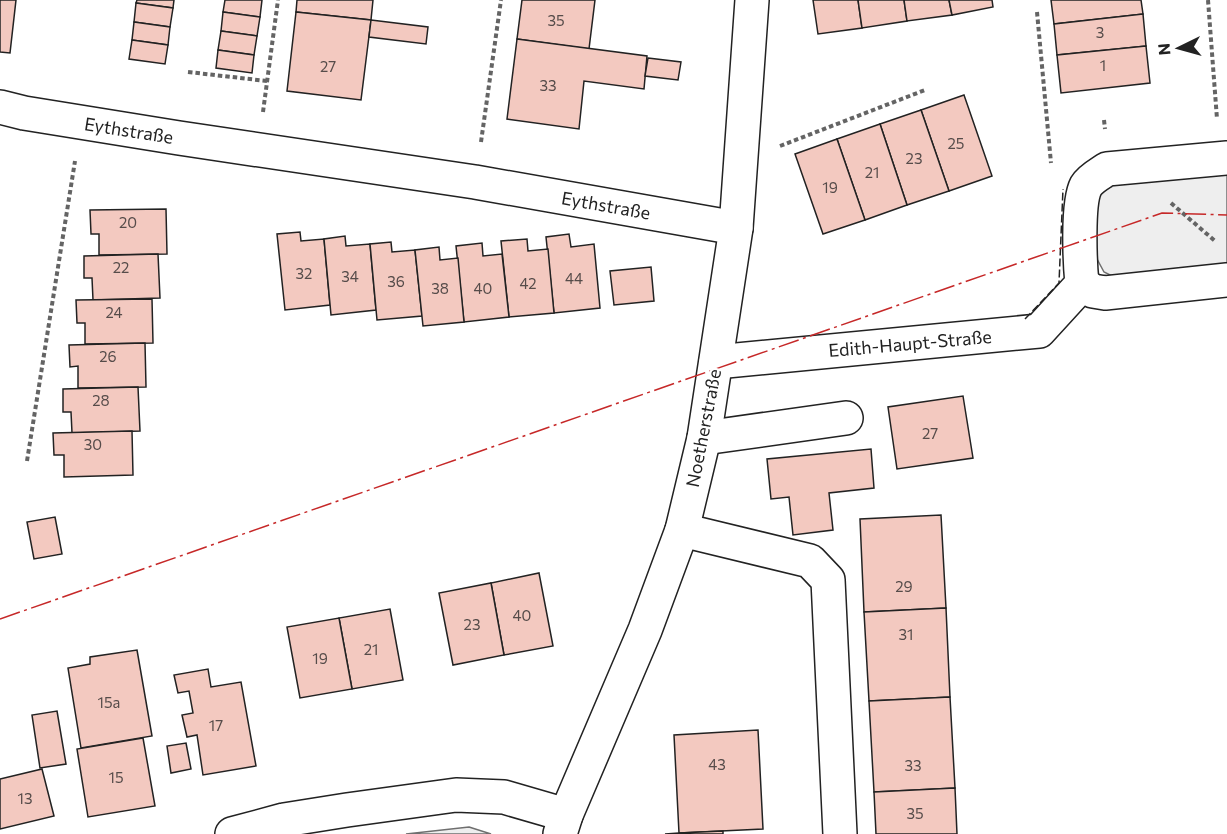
<svg xmlns="http://www.w3.org/2000/svg" width="1227" height="834" font-family="Commissioner,sans-serif">
<rect width="100%" height="100%" fill="#fff"/>
<g fill="#eee" stroke="#6f6f6f" stroke-width="1.5">
<polygon points="1227,168 1227,265 1112,276 1104,272 1097,259 1092,242 1099,197 1104,188 1114,180"/>
<polygon points="469,827 491,834 406,834"/>
</g>
<g fill="#f3c9c0" stroke="#222" stroke-width="1.5">
<polygon points="0,0 16,0 10,53 0,52"/>
<polygon points="137,0 174,0 173,8 136,3"/>
<polygon points="225,0 262,0 260,17 223,12"/>
<polygon points="297,0 373,0 371,20 296,12"/>
<polygon points="522,0 595,0 589,49 517,39"/>
<polygon points="813,0 858,0 862,28 818,34"/>
<polygon points="858,0 904,0 907,21 862,28"/>
<polygon points="904,0 949,0 952,15 907,21"/>
<polygon points="949,0 992,0 993,7 952,15"/>
<polygon points="1051,0 1141,0 1143,14 1054,24"/>
<polygon points="136,3 173,8 170,27 134,22"/>
<polygon points="223,12 260,17 257,36 221,31"/>
<polygon points="296,12 371,20 361,100 287,91"/>
<polygon points="1143,14 1146,46 1057,55 1054,24"/>
<polygon points="371,20 428,27 426,44 369,37"/>
<polygon points="134,22 170,27 168,45 132,40"/>
<polygon points="221,31 257,36 254,55 218,50"/>
<polygon points="517,39 647,56 644,89 584,81 579,129 507,119"/>
<polygon points="132,40 168,45 165,64 129,59"/>
<polygon points="1146,46 1150,83 1061,93 1057,55"/>
<polygon points="218,50 254,55 252,73 216,68"/>
<polygon points="648,58 681,62 678,80 645,76"/>
<polygon points="964,95 992,176 949,191 921,110"/>
<polygon points="921,110 949,191 907,205 880,124"/>
<polygon points="880,124 907,205 865,220 837,139"/>
<polygon points="837,139 865,220 823,234 795,154"/>
<polygon points="166,209 167,254 99,255 99,234 91,234 90,210"/>
<polygon points="300,232 301,241 324,239 330,305 285,310 277,234"/>
<polygon points="569,234 571,247 594,244 600,308 554,313 546,237"/>
<polygon points="345,236 346,246 370,244 376,310 331,315 324,239"/>
<polygon points="527,239 528,251 548,249 554,313 509,317 501,241"/>
<polygon points="391,242 392,252 415,250 422,316 377,320 370,244"/>
<polygon points="482,243 483,256 502,254 509,317 464,322 456,246"/>
<polygon points="439,247 440,260 458,258 464,322 423,326 415,250"/>
<polygon points="158,254 160,298 93,300 92,278 84,278 84,256"/>
<polygon points="651,267 654,301 614,305 610,271"/>
<polygon points="152,299 153,343 85,344 85,323 77,323 76,300"/>
<polygon points="145,343 146,387 78,388 78,366 70,367 69,345"/>
<polygon points="138,387 140,431 72,433 71,412 63,412 63,389"/>
<polygon points="963,396 973,458 897,469 888,407"/>
<polygon points="132,431 133,475 64,477 64,455 54,455 53,433"/>
<polygon points="871,449 874,488 829,493 833,530 793,535 789,497 771,499 767,459"/>
<polygon points="941,515 946,608 864,612 860,519"/>
<polygon points="55,517 62,554 34,559 27,522"/>
<polygon points="539,573 553,646 504,655 491,583"/>
<polygon points="491,583 504,655 453,665 439,593"/>
<polygon points="946,608 950,697 869,701 864,612"/>
<polygon points="390,609 403,680 352,689 339,618"/>
<polygon points="339,618 352,689 300,698 287,627"/>
<polygon points="137,650 152,736 81,748 68,668 90,664 90,657"/>
<polygon points="208,669 211,687 241,682 256,766 203,775 197,735 187,737 182,715 193,713 189,691 178,693 174,675"/>
<polygon points="950,697 955,788 874,792 869,701"/>
<polygon points="57,711 66,764 40,768 32,715"/>
<polygon points="758,730 763,829 679,833 674,735"/>
<polygon points="143,738 155,806 88,817 77,749"/>
<polygon points="186,743 191,769 171,773 167,746"/>
<polygon points="42,769 54,816 0,829 0,779"/>
<polygon points="955,788 957,834 876,834 874,792"/>
<polygon points="723,831 723,834 665,834 679,833"/>
</g>
<g fill="none" stroke-linecap="round" stroke-linejoin="round">
<defs>
<g id="minor">
<polyline points="0,107 24,113 179,138 475,182 736,228"/>
<polyline points="1082,284 1093,291 1105,293 1227,280"/>
<path d="M716,362L1039,331L1082,284C1080,264 1077,203 1086,186C1091,178 1100,174 1107,169L1227,158"/>
<polyline points="704,438 846,418"/>
<polyline points="682,530 810,561 828,580 840,834"/>
<polyline points="232,834 284,820 347,810 456,795 504,797 566,815"/>
<polyline points="560,834 566,815 645,630 682,530 704,438 736,228 752,0"/>
</g>
</defs>
<use href="#minor" stroke="#222" stroke-width="36"/>
<g stroke="#646464" stroke-width="4" stroke-dasharray="4.5 3" stroke-linecap="butt">
<polyline points="1208,0 1217,119"/>
<polyline points="1037,12 1051,163"/>
<polyline points="188,72 267,81"/>
<polyline points="263,112 278,0"/>
<polyline points="1104,120 1105,129"/>
<polyline points="481,142 501,0"/>
<polyline points="780,146 925,90"/>
<polyline points="1171,203 1215,241"/>
<polyline points="27,461 75,161"/>
</g>
<use href="#minor" stroke="#fff" stroke-width="33"/>
<polyline stroke="#222" stroke-width="1.5" stroke-dasharray="8 3" stroke-linecap="butt" points="1025,319 1059,283 1063,189"/>
<polyline stroke="#c62828" stroke-width="1.5" stroke-dasharray="21 4.5 3 4.5" stroke-linecap="butt" points="0,619 1162,213 1227,215"/>
</g>
<g text-anchor="middle" dominant-baseline="central" stroke-width="4.5" stroke-linejoin="round" paint-order="stroke">
<g font-size="15" fill="#564c4a">
<text x="556" y="20">35</text>
<text x="1100" y="32">3</text>
<text x="1103" y="65">1</text>
<text x="328" y="66">27</text>
<text x="548" y="85">33</text>
<text x="956" y="143">25</text>
<text x="914" y="158">23</text>
<text x="872" y="172">21</text>
<text x="830" y="187">19</text>
<text x="128" y="222">20</text>
<text x="121" y="267">22</text>
<text x="304" y="273">32</text>
<text x="350" y="276">34</text>
<text x="574" y="278">44</text>
<text x="396" y="281">36</text>
<text x="528" y="283">42</text>
<text x="440" y="288">38</text>
<text x="483" y="288">40</text>
<text x="114" y="312">24</text>
<text x="108" y="356">26</text>
<text x="101" y="400">28</text>
<text x="930" y="433">27</text>
<text x="93" y="444">30</text>
<text x="904" y="586">29</text>
<text x="522" y="615">40</text>
<text x="472" y="624">23</text>
<text x="906" y="634">31</text>
<text x="371" y="649">21</text>
<text x="320" y="658">19</text>
<text x="109" y="702">15a</text>
<text x="216" y="725">17</text>
<text x="717" y="764">43</text>
<text x="913" y="765">33</text>
<text x="116" y="777">15</text>
<text x="25" y="798">13</text>
<text x="915" y="813">35</text>
</g>
<g font-size="18" fill="#222" stroke="#fff">
<text transform="translate(129 130) rotate(9)">Eythstraße</text>
<text transform="translate(606 205) rotate(10)">Eythstraße</text>
<text transform="translate(910 343) rotate(-5)">Edith-Haupt-Straße</text>
<text transform="translate(703 428) rotate(-79)">Noetherstraße</text>
</g>
</g>
<g transform="translate(1179 48) rotate(265)" stroke="#ffffff" stroke-width="4.5" paint-order="stroke">
<path d="M0-4.5L10 22L0 15L-10 22Z" fill="#222222"/>
<text y="-9" font-size="16" font-weight="bold" text-anchor="middle" fill="#222222">N</text>
</g>
</svg>
